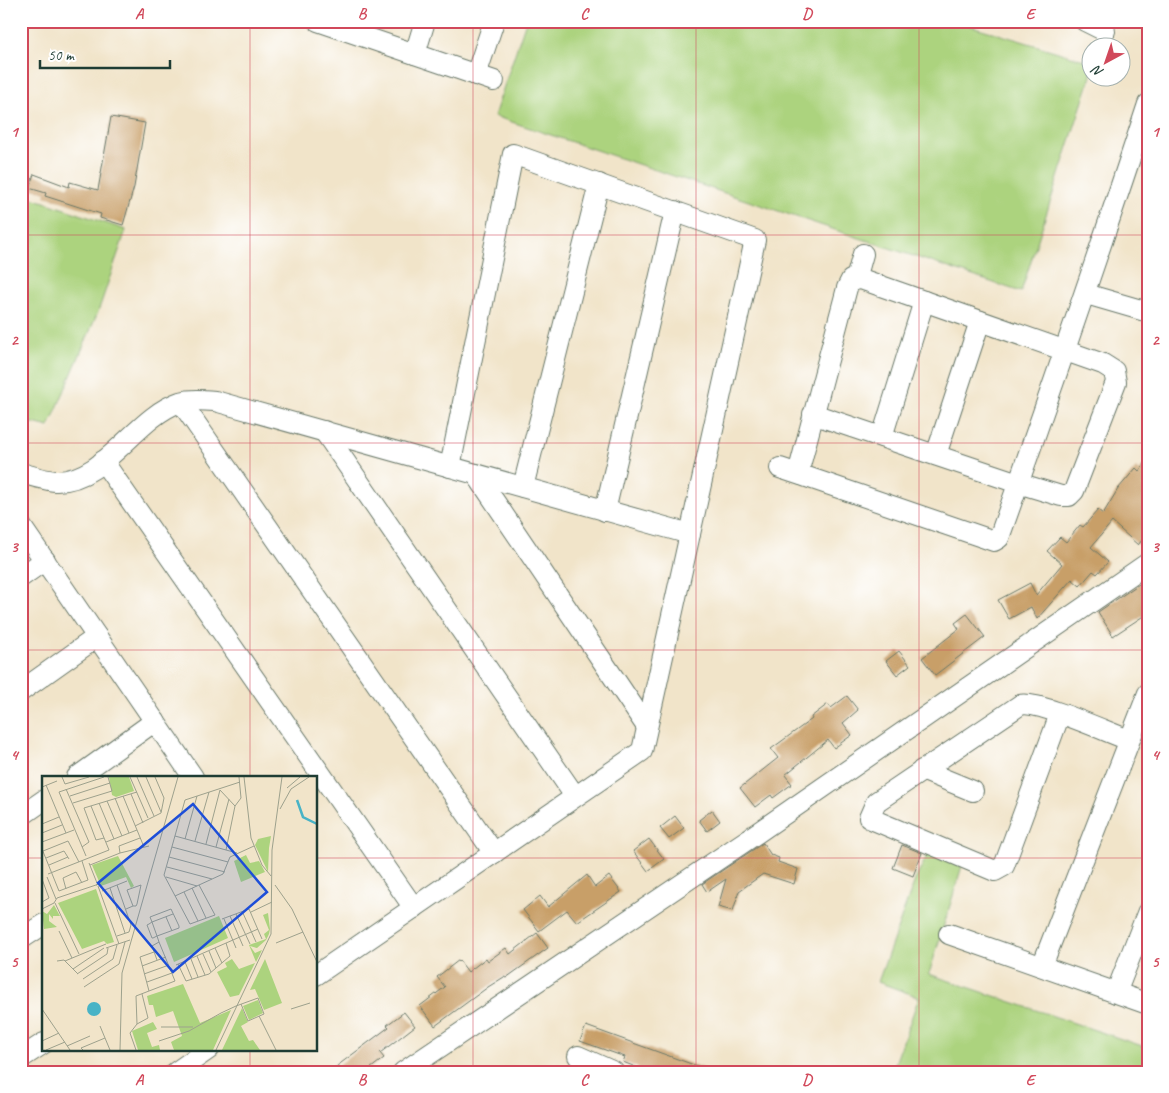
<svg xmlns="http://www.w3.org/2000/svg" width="1169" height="1093" font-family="Caveat,sans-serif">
<rect width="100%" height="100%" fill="#fff"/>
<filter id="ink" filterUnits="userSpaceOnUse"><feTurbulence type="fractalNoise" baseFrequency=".02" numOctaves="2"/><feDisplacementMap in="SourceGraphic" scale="10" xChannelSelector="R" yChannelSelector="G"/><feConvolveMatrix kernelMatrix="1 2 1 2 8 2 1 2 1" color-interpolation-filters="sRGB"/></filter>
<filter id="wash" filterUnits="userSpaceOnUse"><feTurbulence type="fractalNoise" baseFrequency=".0096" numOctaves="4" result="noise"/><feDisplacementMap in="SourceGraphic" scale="20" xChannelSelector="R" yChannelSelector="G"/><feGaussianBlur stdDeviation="1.12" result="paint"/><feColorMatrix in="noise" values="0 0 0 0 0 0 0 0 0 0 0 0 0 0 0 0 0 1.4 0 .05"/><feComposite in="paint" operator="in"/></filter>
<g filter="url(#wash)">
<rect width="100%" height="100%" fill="#f1e4c9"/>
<g fill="#acd37e" stroke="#668859">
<polygon points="526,21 955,21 1091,62 1091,76 1021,292 494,116"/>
<polygon points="21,194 126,230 98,312 49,427 21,420"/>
<polygon points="929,852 962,866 929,974 1148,1048 1148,1072 892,1072 919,997 878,982 915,880"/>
</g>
<g id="blocks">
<g fill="#c89f68">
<polygon points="111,117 145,123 134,187 123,225 100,218 101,214 45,196 46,193 29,188 34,174 69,187 70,182 98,190"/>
<polygon points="1148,460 1148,533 1138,545 1112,522 1091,547 1108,562 1097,574 1093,571 1080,586 1072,579 1037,619 1031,607 1009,619 998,600 1030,583 1036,595 1062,564 1047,551 1060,537 1066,542 1080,525 1083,527 1098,510 1103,514 1118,489 1136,468 1139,471"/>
<polygon points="1142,582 1148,591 1148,613 1113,636 1098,612"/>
<polygon points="967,614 985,637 935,675 922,658 959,629 955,623"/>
<polygon points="899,651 910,665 897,675 886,661"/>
<polygon points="847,696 858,710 843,723 852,735 834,748 828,740 785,775 792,784 773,798 771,795 755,807 740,788 778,758 771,749 812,719 811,717 828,704 831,708"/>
<polygon points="712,810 720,821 707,831 699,820"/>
<polygon points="675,816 684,828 669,839 660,828"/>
<polygon points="649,839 664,859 648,871 633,851"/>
<polygon points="763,843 771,855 779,858 778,862 798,869 794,884 763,874 739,891 733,911 718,907 726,879 707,892 702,884"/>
<polygon points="902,845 922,853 913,876 893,868"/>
<polygon points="587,875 595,887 609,876 621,892 577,922 567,910 539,931 523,910 540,896 548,907"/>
<polygon points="537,933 548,948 506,978 504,977 488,987 435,1026 420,1006 445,987 437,977 459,960 468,972 486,958 488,961 506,948 510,954"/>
<polygon points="404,1012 415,1026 380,1053 384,1058 366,1072 329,1072 389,1027 387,1025"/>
<polygon points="586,1026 708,1070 708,1072 648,1072 623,1062 625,1057 580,1041"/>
</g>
</g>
</g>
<g filter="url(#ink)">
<use href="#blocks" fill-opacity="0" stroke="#687768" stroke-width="1"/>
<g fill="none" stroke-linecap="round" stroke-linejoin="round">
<defs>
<g id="minor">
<polyline points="318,21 494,81"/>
<polyline points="1085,21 1105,31"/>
<polyline points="415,54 425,21"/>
<polyline points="476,75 494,21"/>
<polyline points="856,279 863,254"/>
<polyline points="1086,294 1148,312"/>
<polyline points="181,402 494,853"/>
<path d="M813,414L1018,483L1061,496H1069L1074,491L1116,382L1114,371L1103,364L861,279L851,280L847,288L800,466L799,469L804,476L994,541L999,538C1050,394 1100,250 1148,104"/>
<polyline points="324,431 575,796"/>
<polyline points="882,437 924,301"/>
<polyline points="936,455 980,321"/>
<polyline points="103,461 414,908"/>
<polyline points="780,468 801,475"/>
<path d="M21,473C32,476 44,480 55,481C104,483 135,417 180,402C191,399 203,400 215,401L690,534"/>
<polyline points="476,474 647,727"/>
<polyline points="523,487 599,184"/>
<polyline points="605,511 675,211"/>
<polyline points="21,526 193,777"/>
<polyline points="21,577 45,560"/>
<polyline points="21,691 97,637"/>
<path d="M1060,714L1004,866L995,871L869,818L876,802L1020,705C1037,700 1109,733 1129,740"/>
<polyline points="922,770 973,791"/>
<polyline points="77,777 155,721"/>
<polyline points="21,816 44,800"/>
<polyline points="949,934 1148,1004"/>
<polyline points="21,939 44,924"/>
<polyline points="1042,966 1148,693"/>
<polyline points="316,975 642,751 755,240 513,154 450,467"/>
<polyline points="1116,993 1148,911"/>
<polyline points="578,1056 614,1072"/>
<polyline points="21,1058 44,1043"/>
<polyline points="176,1072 209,1049"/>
<polyline points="403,1072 747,840 1148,563"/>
</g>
</defs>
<use href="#minor" stroke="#687768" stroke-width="22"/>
<use href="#minor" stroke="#fff" stroke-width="20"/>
</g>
</g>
<path fill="none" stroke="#d1495b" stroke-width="1" stroke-opacity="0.55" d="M250,21V777M473,21V1072M696,21V1072M919,21V1072M21,235H1148M21,443H1148M21,650H1148M21,858H44M316,858H1148M250,1049V1072"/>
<g transform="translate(42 776)">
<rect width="275" height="275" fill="#f1e4c9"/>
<path d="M67,1H87L92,15L74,21L70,19ZM229,60L227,72L226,96L213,69L216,63ZM204,79L208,87L217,85L223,96L199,106L192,85ZM76,80L92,110L89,112L84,101L59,110L50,89ZM54,113L72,166L65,168L62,165L40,173L16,127ZM12,129L18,140H11V143L7,138V145L15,151L2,153L0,135L5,138ZM226,137L228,153L227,158L224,164L215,172L208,170L213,177L220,174L214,186L207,169L224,163L222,158L227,154L221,139ZM177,140L186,162L132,186L123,162ZM190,183L197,193L213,187L197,219L188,221L175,196L185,191L183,187ZM223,183L240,227L222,234L213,213L208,214ZM141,208L158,247L189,234L171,274H132L129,266L140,260L131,235L114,241L111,229H107L105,220ZM216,224L221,237L207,244L201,230ZM200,232L206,246L199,250L207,265L211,264L218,274H180ZM111,246L115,253L105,257L110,271L117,269L118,274H96L90,255Z" fill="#acd37e"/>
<path d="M45 233a7 7 0 1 1 14 0a7 7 0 1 1-14 0Z" fill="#48b3c6"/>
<path fill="none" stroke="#48b3c6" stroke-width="2.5" d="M255,24L261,41L275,48"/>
<path fill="none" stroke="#9da18d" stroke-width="1" d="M20,1L23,8L47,1M88,1L106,42M95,1L112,40M104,1L119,36M202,1L209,62L220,89L229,100M4,9L24,57M0,11L15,5M245,12L258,1M24,13L47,66L40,71M178,14L193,30M89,18L101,47M28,20L68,7M81,20L102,71M73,22L87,57M65,25L80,60M31,27L70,15L66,1M57,27L72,63M238,33L249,13L267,1M0,48L17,41M93,50L119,37L122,22L113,1M0,57L20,49M133,60L195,77M62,62L54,64L42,32L95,16M143,63L155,20M153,65L167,16M0,66L32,54M64,66L95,54M164,68L178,14M130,71L186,86M174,71L187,23M0,73L17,115L46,104L40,85M184,74L193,30L199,22L197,1M1,75L26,65L37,86M78,77L107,70M44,80L17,16L62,1M127,81L183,96M4,82L22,75L27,83M47,87L55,107M7,89L26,81M48,89L78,77L77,70L98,62M125,91L170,103M6,98L67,74L49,30M5,101L14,123M124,101L155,110M0,103L7,122L0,126M157,109L173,139L148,148L122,99L143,24L198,6M233,109L250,133L275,186M56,110L77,168M68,112L83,157M150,112L164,142M24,113L21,102L34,96L40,107M60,115L85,105M142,116L156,145M133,120L181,98L188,81L212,70M13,127L37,178M0,133L12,127L15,122L57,108L54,109M84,133L91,130H94L95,128L99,109L85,114L91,130M200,135L214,166M209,136L230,126M194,138L208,168M188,140L201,170M124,141L130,155M180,143L207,133L220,163M182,143L194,172M17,155L30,182M75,160L87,156L89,149L75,109M234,167L261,156M64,172L88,164M173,172L180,187M167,175L174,192M161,178L169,196M155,180L163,199M149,183L156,201M115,184L110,170L117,166M15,185L22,184L36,198M23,185L64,168M143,186L150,203M136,188L144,205L167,198L188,180L184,167M134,189L216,153M100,190L124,181M31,193L62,172M35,198L65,178L66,172M102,198L127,189M41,203L71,183L75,169M105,206L130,197M42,211L77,188L83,166M107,215L98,181L112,176M0,233L28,274M249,233L268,227M217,240L234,274M95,248L106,242L100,218M58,250L68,274M119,251H151M0,265L17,257M117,265L147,255L179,237L194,230L216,222L222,238L206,245L199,228M25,270L48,260M4,274L23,266M41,274L39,272L63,262M78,274L80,197L136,1M94,274L88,257L95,248L94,220L133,205L117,166L115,160L110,146L108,141L129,133L137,150V152L115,160L111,162H110L105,149L107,148L110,146L131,138M174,274L229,158L230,74L240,1"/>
<path fill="#1d4ed8" fill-opacity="0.15" stroke="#1d4ed8" stroke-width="2.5" d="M151,28L225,116L131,196L56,107Z"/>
<rect width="275" height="275" fill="none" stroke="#1f3d34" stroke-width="2.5"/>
</g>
<rect width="1169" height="1093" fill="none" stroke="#fff" stroke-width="55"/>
<g transform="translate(1106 62) rotate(220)"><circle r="24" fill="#ffffff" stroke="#a5b1ae"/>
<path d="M0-4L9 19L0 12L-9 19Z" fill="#d1495b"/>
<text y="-8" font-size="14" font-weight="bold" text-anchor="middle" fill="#1f3d34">N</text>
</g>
<path d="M40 60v8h130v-8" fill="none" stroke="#1f3d34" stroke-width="2.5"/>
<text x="48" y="60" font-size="15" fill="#1f3d34" stroke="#ffffff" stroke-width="4" paint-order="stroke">50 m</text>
<rect x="28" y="28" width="1114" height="1038" fill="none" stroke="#d1495b" stroke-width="2"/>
<g font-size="16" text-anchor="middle" font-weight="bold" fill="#d1495b">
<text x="139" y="19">A</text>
<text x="362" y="19">B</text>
<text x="584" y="19">C</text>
<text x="807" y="19">D</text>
<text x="1030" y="19">E</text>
<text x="14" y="137">1</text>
<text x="1155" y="137">1</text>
<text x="14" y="345">2</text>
<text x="1155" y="345">2</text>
<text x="14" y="552">3</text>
<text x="1155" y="552">3</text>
<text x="14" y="760">4</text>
<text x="1155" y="760">4</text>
<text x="14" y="967">5</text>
<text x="1155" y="967">5</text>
<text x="139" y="1085">A</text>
<text x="362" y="1085">B</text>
<text x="584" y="1085">C</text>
<text x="807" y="1085">D</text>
<text x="1030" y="1085">E</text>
</g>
</svg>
